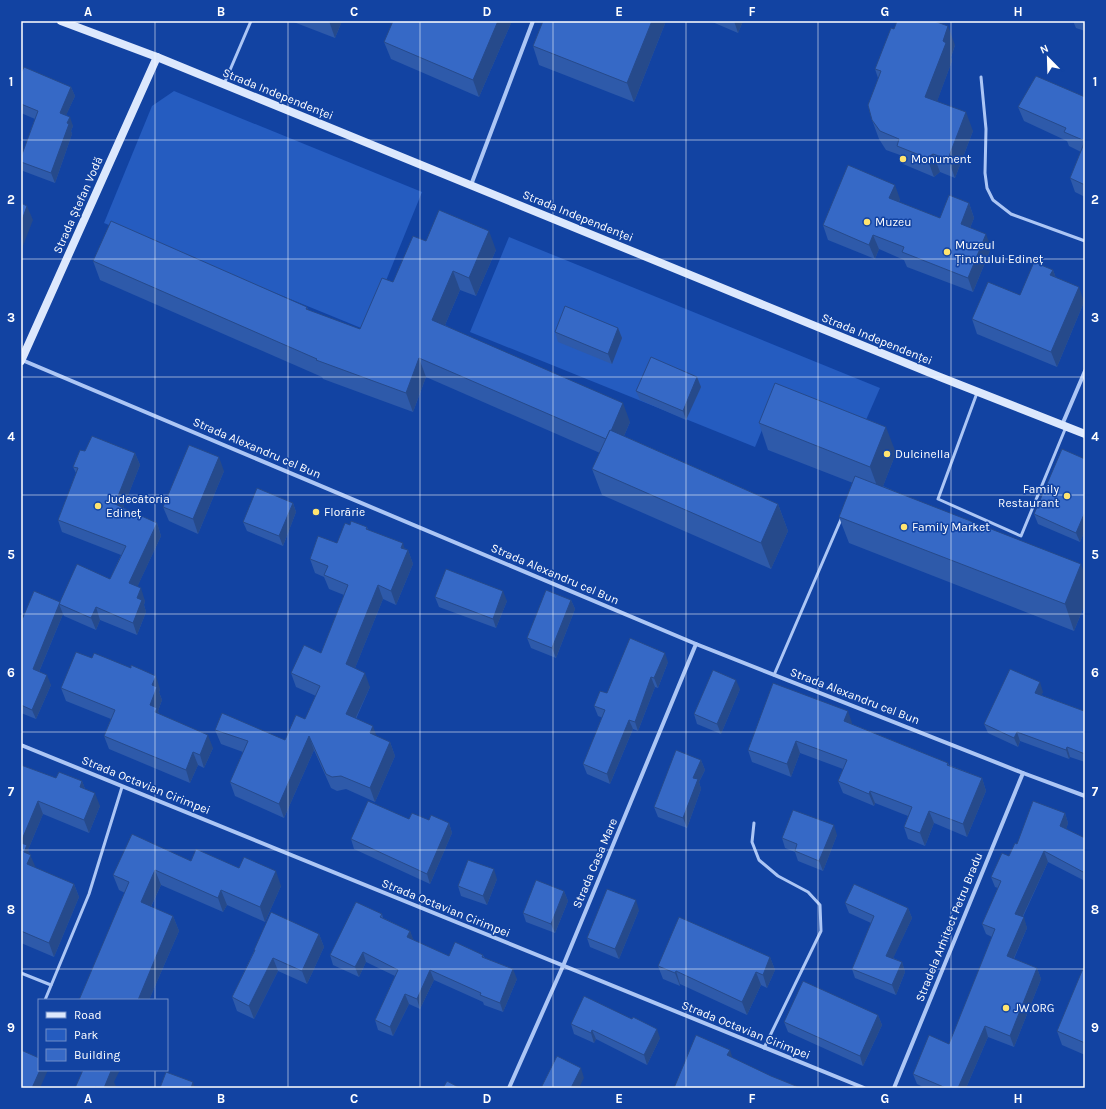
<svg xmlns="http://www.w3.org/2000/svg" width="1106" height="1109" font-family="Karla,sans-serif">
<rect width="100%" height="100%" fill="#1243a2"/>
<g fill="#255cc0">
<polygon points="174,91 422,192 366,330 104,223 152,106"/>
<polygon points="509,237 880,388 866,420 780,386 755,447 470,332"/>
</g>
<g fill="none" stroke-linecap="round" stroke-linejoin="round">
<g stroke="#acc6f5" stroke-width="3">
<polyline points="981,77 986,129 985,173 987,188 993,200 1011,214 1085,241"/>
<polyline points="224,84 251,21"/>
<polyline points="977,393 938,499 1021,536 1066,427"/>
<polyline points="774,675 842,517"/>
<polyline points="754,823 752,842 759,860 778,876 808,892 820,905 821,931 764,1048"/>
<polyline points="21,973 51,985"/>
<polyline points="45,1000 89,894 122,787"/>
</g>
<g stroke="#acc6f5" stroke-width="4">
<polyline points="471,185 533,21"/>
<polyline points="22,360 696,644 1023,773 1085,796"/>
<polyline points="1062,425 1085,371"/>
<polyline points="21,745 864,1088"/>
<polyline points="509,1088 563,966 696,644"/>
<polyline points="894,1088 1023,773"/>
</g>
<g stroke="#dce8fd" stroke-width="8">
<polyline points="61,21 157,57 940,377 1085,434"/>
<polyline points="21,361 157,57"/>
</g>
</g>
<g fill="#2e5aaa">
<polygon points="291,21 342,21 335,38"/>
<polygon points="512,21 479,97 391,59 384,42"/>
<polygon points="543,21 666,21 634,102 539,65 533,46"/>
<polygon points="710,21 743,21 738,33"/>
<polygon points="1073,21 1085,21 1085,31 1076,28"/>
<polygon points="955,45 951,57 952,61 937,101 973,131 955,178 940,172 934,177 903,164 900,155 886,150 879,139 872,120 878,78 875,69"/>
<polygon points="21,73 71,87 75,96 66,115 73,126 71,131 72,134 55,183 23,171 21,166 21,157 35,119 21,113"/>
<polygon points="1085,97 1085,197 1075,192 1070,178 1081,152 1069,146 1067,141 1024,121 1018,107"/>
<polygon points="900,199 899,202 940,218 969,203 974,218 970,228 991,248 973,292 907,267 904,260 879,249 875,259 828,240 823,225"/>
<polygon points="426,241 496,250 476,296 460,290 445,325 630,422 624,436 778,504 788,531 771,569 602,495 592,469 600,453 426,377 413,412 323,379 322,377 100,280 93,261 307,307 308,310 360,329 393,282"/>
<polygon points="1053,270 1056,278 1084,302 1057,367 977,334 972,319 1020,295"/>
<polygon points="618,328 622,338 612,364 558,342 555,332"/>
<polygon points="697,377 701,387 686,420 640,400 636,391"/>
<polygon points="759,423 896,453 883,486 1085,575 1085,604 1074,631 849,543 839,517 853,483 768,450"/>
<polygon points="85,451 135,453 140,465 123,508 157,523 161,536 137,587 145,601 144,605 146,612 137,635 100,620 96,630 64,616 63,614 39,672 51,685 36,719 21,713 21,622 60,602 110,579 121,555 62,532 58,520 76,473 73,467"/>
<polygon points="1085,459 1085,530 1080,542 1038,524 1034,514"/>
<polygon points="224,471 198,534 169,521 163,507"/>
<polygon points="293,503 296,512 283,546 247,531 243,522"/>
<polygon points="350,525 367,527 368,530 408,550 413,564 396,605 383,599 355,668 370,687 356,719 376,736 390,742 395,756 375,802 346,789 337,791 331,788 314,750 284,818 235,796 230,782 243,752 221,744 215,730 285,740 305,719 316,696 296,687 291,673 321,653 344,595 329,589 324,577 315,573 310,559 337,543"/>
<polygon points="435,597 507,601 496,628 439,607"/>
<polygon points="571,600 575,609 556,658 531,648 527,638"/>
<polygon points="92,658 160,689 159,692 162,700 158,711 159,714 213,748 204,768 198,765 190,783 109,749 104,736 111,719 66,701 61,688"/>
<polygon points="668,662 658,688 655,687 638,731 633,729 610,784 587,774 583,764 603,718 598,716 594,706 607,693"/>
<polygon points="740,689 721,734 697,724 694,714"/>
<polygon points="1043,692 1041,695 1084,711 1085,710 1085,762 1070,757 1069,759 1020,741 1018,747 988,733 984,724"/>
<polygon points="852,723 852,724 948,763 949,765 982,778 986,791 967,837 934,823 925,846 908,839 904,827 908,816 875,803 874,806 843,793 838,781 843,769 800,753 791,777 752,762 748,750"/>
<polygon points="701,760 705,770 699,782 701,789 687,828 658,817 654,807"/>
<polygon points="21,765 56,778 82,781 85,789 100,806 89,833 43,814 28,850 35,868 74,884 79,897 54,957 21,943"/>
<polygon points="1065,813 1068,823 1066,829 1085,838 1085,881 1048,862 1023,917 1027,928 1014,959 1037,968 1041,979 1014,1047 988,1037 966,1088 925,1088 917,1084 913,1074 949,1044 992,937 986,934 982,924 998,888 995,887 991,877 1009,856"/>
<polygon points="409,819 429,820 449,823 452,833 430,884 354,849 351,839"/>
<polygon points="837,835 823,871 798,861 795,852 785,848 782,838"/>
<polygon points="191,861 239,868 281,886 265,922 227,905 223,912 161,885 151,907 173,916 179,931 149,1000 79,1000 125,893 119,890 113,875"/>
<polygon points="497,879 487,905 461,896 458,886"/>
<polygon points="564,891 568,901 555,933 526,922 523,913"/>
<polygon points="845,903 908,908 912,918 893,958 902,962 905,972 896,995 855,978 852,969 871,923 849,913"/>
<polygon points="639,910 619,959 590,947 587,938"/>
<polygon points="382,914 383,918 410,931 413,940 449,956 483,955 484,957 517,979 503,1012 484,1005 483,1002 434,980 420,1009 409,1004 393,1036 378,1030 375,1020 395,976 366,962 359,977 333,965 330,955"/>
<polygon points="319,934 324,947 307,984 278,971 254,1019 237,1011 232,997 254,951 254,950"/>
<polygon points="770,957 775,970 767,988 761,985 747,1015 680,984 680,986 663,979 658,966"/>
<polygon points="1085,967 1085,1055 1062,1045 1057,1031"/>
<polygon points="878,1015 882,1025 863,1066 788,1032 784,1022"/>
<polygon points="571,1024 660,1038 647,1065 596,1039 594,1043 574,1034"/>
</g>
<g fill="#264a8b">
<polygon points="329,21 342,21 335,38"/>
<polygon points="498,21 512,21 479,97 473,80"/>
<polygon points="652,21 666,21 634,102 627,83"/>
<polygon points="734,21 743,21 738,33"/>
<polygon points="948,26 955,45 951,57 952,61 932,115 925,97 943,41"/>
<polygon points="71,87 75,96 63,122 60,113"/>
<polygon points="966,112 973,131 955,178 948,159"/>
<polygon points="70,117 73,126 71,131 72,134 55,183 51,173 67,123"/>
<polygon points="933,154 940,172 934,177 927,158"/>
<polygon points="895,185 900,199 894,212 889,198"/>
<polygon points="969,203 974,218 966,238 961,224"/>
<polygon points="27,206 33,220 21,251 21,223"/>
<polygon points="489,231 496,250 476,296 469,278"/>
<polygon points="986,234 991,248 973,292 968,278"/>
<polygon points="873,235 879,249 875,259 869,245"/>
<polygon points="1053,270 1058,284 1050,275"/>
<polygon points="453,271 460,290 439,339 432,320"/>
<polygon points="1079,287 1084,302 1057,367 1051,352"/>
<polygon points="618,328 622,338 612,364 608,354"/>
<polygon points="419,358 426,377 413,412 406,393"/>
<polygon points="697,377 701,387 686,420 683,411"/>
<polygon points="623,403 630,422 614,459 607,440"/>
<polygon points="886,427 896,453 880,494 870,467"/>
<polygon points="135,453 140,465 120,516 115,504"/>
<polygon points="219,457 224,471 198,534 193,519"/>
<polygon points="293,503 296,512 283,546 279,536"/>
<polygon points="778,504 788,531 771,569 761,543"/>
<polygon points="1085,512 1085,530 1080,542 1076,533"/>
<polygon points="157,523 161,536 133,596 129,583"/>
<polygon points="403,543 406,553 408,550 413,564 396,605 391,591 401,548"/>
<polygon points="1081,564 1085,575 1085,604 1074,631 1065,604"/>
<polygon points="378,585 383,599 351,678 346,664"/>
<polygon points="141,588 145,601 144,605 146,612 137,635 133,623 137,598"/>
<polygon points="503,591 507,601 496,628 493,619"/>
<polygon points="571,600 575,609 556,658 552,648"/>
<polygon points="59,604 63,614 36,679 33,669"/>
<polygon points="96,607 100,620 96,630 91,618"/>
<polygon points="665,653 668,662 658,688 654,678"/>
<polygon points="365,673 370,687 351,728 346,714"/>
<polygon points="47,675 51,685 36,719 32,710"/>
<polygon points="156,676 160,689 159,692 162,700 158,711 162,721 150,705 152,685"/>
<polygon points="651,677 655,687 638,731 635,722"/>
<polygon points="736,680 740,689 721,734 717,724"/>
<polygon points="1040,682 1043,692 1038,702 1035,693"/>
<polygon points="848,711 852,723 848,734 844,721"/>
<polygon points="629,720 633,729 610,784 607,774"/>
<polygon points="373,726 378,740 370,733"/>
<polygon points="1017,732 1020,741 1018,747 1014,738"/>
<polygon points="208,735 213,748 204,768 200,755"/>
<polygon points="309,736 314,750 284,818 279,804"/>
<polygon points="796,741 800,753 791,777 787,764"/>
<polygon points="390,742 395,756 375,802 370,788"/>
<polygon points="1067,747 1070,757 1069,759 1066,750"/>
<polygon points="193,752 198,765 190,783 186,770"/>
<polygon points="701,760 705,770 699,782 701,789 687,828 683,818 693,778"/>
<polygon points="982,778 986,791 967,837 963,824"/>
<polygon points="82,781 87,794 80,787"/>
<polygon points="870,791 875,803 874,806 869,794"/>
<polygon points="95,793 100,806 89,833 84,820"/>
<polygon points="38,801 43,814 28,850 36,868 27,864 21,842"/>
<polygon points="929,811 934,823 925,846 920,833"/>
<polygon points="1065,813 1068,823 1064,837 1060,826"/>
<polygon points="449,823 452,833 430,884 427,874"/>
<polygon points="834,825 837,835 823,871 819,861"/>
<polygon points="1044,851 1048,862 1019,924 1015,914"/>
<polygon points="494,869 497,879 487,905 483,896"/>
<polygon points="155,870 161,885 146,917 141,902"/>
<polygon points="276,871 281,886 265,922 260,907"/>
<polygon points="74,884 79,897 54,957 49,943"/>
<polygon points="221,890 227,905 223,912 218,898"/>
<polygon points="564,891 568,901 555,933 551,924"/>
<polygon points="636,900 639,910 619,959 615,949"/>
<polygon points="908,908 912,918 890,965 886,956"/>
<polygon points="173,916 179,931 149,1000 138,1000"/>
<polygon points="1024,917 1027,928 1010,967 1007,956"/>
<polygon points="410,931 414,941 407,937"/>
<polygon points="319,934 324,947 307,984 302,971"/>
<polygon points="363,952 366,962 359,977 355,967"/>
<polygon points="770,957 775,970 767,988 763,975"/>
<polygon points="273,958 278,971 254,1019 249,1006"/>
<polygon points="902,962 905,972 896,995 892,985"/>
<polygon points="1037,968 1041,979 1014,1047 1010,1036"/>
<polygon points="513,969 517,979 503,1012 500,1003"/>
<polygon points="430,970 434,980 420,1009 417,999"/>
<polygon points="676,971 680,984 680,986 675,973"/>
<polygon points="756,972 761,985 747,1015 742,1002"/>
<polygon points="405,994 409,1004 393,1036 390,1027"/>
<polygon points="878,1015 882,1025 863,1066 860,1056"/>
<polygon points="985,1026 988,1037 966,1088 958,1088"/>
<polygon points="657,1029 660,1038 647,1065 644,1055"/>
<polygon points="592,1030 596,1039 594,1043 591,1033"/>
<polygon points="730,1050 734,1062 727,1055"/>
<polygon points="581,1068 584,1078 579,1088 571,1088"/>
<polygon points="40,1070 48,1070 40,1088 32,1088"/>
<polygon points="108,1070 120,1070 114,1082 116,1086 115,1088 104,1088"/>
<polygon points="193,1082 195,1088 191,1088"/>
</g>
<g fill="#3669c6" stroke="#264a8b">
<polygon points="393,21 498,21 473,80 384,42"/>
<polygon points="543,21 652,21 627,83 533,46"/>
<polygon points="897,21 934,21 948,26 943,41 946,43 925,97 966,112 948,159 933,154 927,158 897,146 899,139 880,131 872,120 868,105 881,71 875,69 891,28 894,29"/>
<polygon points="24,67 71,87 60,113 70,117 67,123 69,124 51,173 21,162 21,157 38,111 21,104 21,73"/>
<polygon points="1036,76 1085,97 1085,185 1070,178 1085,141 1064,132 1066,128 1018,107"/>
<polygon points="848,165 895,185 889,198 940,218 949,195 969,203 961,224 986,234 968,278 902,252 904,247 873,235 869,245 823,225"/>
<polygon points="21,203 27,206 21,223"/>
<polygon points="439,210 489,231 469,278 453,271 432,320 623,403 611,431 610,430 606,439 419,358 406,393 316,360 317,359 93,261 111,221 307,307 306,309 360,329 382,278 393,282 413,236 426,241"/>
<polygon points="1034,262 1053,270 1050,275 1079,287 1051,352 972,319 988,282 1020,295"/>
<polygon points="565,306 618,328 608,354 555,332"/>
<polygon points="651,357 697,377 683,411 636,391"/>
<polygon points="775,383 886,427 870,467 759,423"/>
<polygon points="610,430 778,504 761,543 592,469"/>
<polygon points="92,436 135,453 115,504 157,523 129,583 141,588 137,598 142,600 133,623 96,607 91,618 59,604 77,564 110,579 126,546 58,520 78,468 73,467 80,450 85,451"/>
<polygon points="189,445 219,457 193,519 163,507"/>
<polygon points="1062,449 1085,459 1085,512 1076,533 1034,514"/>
<polygon points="855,476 1081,564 1065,604 839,517"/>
<polygon points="257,488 293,503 279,536 243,522"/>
<polygon points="351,521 367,527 366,529 403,543 401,548 408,550 391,591 378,585 346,664 365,673 346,714 373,726 370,733 390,742 370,788 341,776 332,777 326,774 309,736 279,804 230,782 248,741 215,730 222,713 285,740 296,715 305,719 320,686 291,673 304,645 321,653 348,585 324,575 328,566 310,559 318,536 337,543 345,523 350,525"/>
<polygon points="446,569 503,591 493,619 435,597"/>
<polygon points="546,590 571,600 552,648 527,638"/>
<polygon points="34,591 60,602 33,669 47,675 32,710 21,705 21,622"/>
<polygon points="630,638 665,653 654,678 651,677 635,722 629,720 607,774 583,764 605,710 594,706 600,691 607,693"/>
<polygon points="76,652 92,658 94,653 131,668 131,665 156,676 152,685 157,687 150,705 157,708 155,712 208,735 200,755 193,752 186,770 104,736 115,710 61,688"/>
<polygon points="1010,669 1040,682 1035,693 1084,711 1085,710 1085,754 1067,747 1066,750 1017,732 1014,738 984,724"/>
<polygon points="713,670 736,680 717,724 694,714"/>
<polygon points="773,683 848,711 844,721 948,763 947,765 982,778 963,824 929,811 920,833 904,827 912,807 870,791 869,794 838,781 847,760 796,741 787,764 748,750"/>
<polygon points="676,750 701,760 693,778 698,779 683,818 654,807"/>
<polygon points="21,765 56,778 59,772 82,781 80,787 95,793 84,820 38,801 21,842"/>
<polygon points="368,801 409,819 412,813 429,820 431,815 449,823 427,874 351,839"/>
<polygon points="1033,801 1065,813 1060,826 1085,838 1085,873 1044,851 1015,914 1024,917 1007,956 1037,968 1010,1036 985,1026 958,1088 946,1088 913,1074 929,1035 949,1044 995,929 982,924 1001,881 991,877 1002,853 1009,856 1015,843 1017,844"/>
<polygon points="793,810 834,825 819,861 795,851 797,844 782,838"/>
<polygon points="132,834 191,861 196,849 239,868 244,857 276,871 260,907 221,890 218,898 155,870 141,902 173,916 138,1000 79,1000 129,882 113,875"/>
<polygon points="21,843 27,845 24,852 31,855 27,864 74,884 49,943 21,931"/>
<polygon points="468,860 494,869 483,896 458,886"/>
<polygon points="536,880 564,891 551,924 523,913"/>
<polygon points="854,884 908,908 886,956 902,962 892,985 852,969 874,916 845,903"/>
<polygon points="607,889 636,900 615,949 587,938"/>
<polygon points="356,902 382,914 380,917 410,931 407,937 449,956 455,942 483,955 482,957 513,969 500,1003 480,995 481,993 430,970 417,999 405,994 390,1027 375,1020 398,970 363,952 355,967 330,955"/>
<polygon points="271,912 319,934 302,971 273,958 249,1006 232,997 255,950 254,950"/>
<polygon points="679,917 770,957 763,975 756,972 742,1002 676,971 675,973 658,966"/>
<polygon points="1084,966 1085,967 1085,1043 1057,1031"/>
<polygon points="803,981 878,1015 860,1056 784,1022"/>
<polygon points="584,996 632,1019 633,1017 657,1029 644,1055 592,1030 591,1033 571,1024"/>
<polygon points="696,1035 730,1050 727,1055 771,1076 801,1088 674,1088"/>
<polygon points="21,1050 39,1058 39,1070 40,1070 32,1088 23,1088 21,1087"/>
<polygon points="557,1056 581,1068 571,1088 541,1088"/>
<polygon points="83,1070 108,1070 111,1071 104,1088 99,1088 95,1087 95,1088 75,1088"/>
<polygon points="166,1072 193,1082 191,1088 160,1088"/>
<polygon points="447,1081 460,1088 443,1088"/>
</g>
<path fill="none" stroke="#fff" stroke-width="1" stroke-opacity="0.55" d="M155,21V1000M288,21V1088M420,21V1088M553,21V1088M686,21V1088M818,21V1088M951,21V1088M21,140H1085M21,259H1085M21,377H1085M21,495H1085M21,614H1085M21,732H1085M21,850H1085M21,969H1085M155,1070V1088"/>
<g fill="#ffe470" stroke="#1243a2" stroke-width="1.5">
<circle cx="903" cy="159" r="4"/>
<circle cx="867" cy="222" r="4"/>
<circle cx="947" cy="252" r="4"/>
<circle cx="887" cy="454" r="4"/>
<circle cx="1067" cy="496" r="4"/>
<circle cx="98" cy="506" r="4"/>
<circle cx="316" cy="512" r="4"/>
<circle cx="904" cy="527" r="4"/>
<circle cx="1006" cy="1008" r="4"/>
</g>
<g text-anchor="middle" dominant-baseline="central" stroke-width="3" stroke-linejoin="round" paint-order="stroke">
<g font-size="12" fill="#fff" stroke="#1243a2">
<text transform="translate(278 94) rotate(22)">Strada Independenței</text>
<text transform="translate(78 205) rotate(-66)">Strada Ștefan Vodă</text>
<text transform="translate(578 216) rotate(22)">Strada Independenței</text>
<text transform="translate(877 339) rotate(22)">Strada Independenței</text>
<text transform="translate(257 448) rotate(23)">Strada Alexandru cel Bun</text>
<text transform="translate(555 574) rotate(23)">Strada Alexandru cel Bun</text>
<text transform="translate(855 696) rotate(21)">Strada Alexandru cel Bun</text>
<text transform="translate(146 785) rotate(22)">Strada Octavian Cirimpei</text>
<text transform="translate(595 863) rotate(-67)">Strada Casa Mare</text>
<text transform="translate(446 908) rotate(22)">Strada Octavian Cirimpei</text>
<text transform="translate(949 927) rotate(-68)">Stradela Arhitect Petru Bradu</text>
<text transform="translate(746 1030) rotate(22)">Strada Octavian Cirimpei</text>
</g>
<g font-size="12" fill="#fff" stroke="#1243a2" text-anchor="start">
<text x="911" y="159">Monument</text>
<text x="875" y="222">Muzeu</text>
<text x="955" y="245">Muzeul<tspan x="955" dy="14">Ținutului Edineț</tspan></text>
<text x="895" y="454">Dulcinella</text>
<text x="1059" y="489" text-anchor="end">Family<tspan x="1059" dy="14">Restaurant</tspan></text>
<text x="106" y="499">Judecătoria<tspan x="106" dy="14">Edineț</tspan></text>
<text x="324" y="512">Florărie</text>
<text x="912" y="527">Family Market</text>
<text x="1014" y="1008">JW.ORG</text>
</g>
</g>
<rect width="1106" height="1109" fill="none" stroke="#1243a2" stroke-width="44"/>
<rect x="38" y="999" width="130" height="72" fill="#1243a2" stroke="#718ec7"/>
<rect x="46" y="1012" width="20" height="6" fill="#dce8fd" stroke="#718ec7"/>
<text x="74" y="1019" font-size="12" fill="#ffffff">Road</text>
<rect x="46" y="1029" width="20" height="12" fill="#255cc0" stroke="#718ec7"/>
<text x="74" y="1039" font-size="12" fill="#ffffff">Park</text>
<rect x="46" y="1049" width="20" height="12" fill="#3669c6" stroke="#718ec7"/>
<text x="74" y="1059" font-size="12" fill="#ffffff">Building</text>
<g transform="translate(1048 58) rotate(337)" stroke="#1243a2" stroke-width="3" paint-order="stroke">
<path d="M0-3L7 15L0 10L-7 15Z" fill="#ffffff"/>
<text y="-6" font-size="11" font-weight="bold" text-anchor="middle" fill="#ffffff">N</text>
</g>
<rect x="22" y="22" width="1062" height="1065" fill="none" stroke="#fff" stroke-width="1.5"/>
<g font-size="13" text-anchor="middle" font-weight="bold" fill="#fff">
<text x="88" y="16">A</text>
<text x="221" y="16">B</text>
<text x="354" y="16">C</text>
<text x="487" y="16">D</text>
<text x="619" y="16">E</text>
<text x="752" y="16">F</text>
<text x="885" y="16">G</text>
<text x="1018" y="16">H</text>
<text x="11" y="86">1</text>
<text x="1095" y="86">1</text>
<text x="11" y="204">2</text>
<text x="1095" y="204">2</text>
<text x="11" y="322">3</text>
<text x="1095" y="322">3</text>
<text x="11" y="441">4</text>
<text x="1095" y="441">4</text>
<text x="11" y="559">5</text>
<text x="1095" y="559">5</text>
<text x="11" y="677">6</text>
<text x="1095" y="677">6</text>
<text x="11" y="796">7</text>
<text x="1095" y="796">7</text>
<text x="11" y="914">8</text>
<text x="1095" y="914">8</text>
<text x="11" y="1032">9</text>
<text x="1095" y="1032">9</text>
<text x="88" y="1103">A</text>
<text x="221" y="1103">B</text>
<text x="354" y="1103">C</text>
<text x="487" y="1103">D</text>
<text x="619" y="1103">E</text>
<text x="752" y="1103">F</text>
<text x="885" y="1103">G</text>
<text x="1018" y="1103">H</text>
</g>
</svg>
